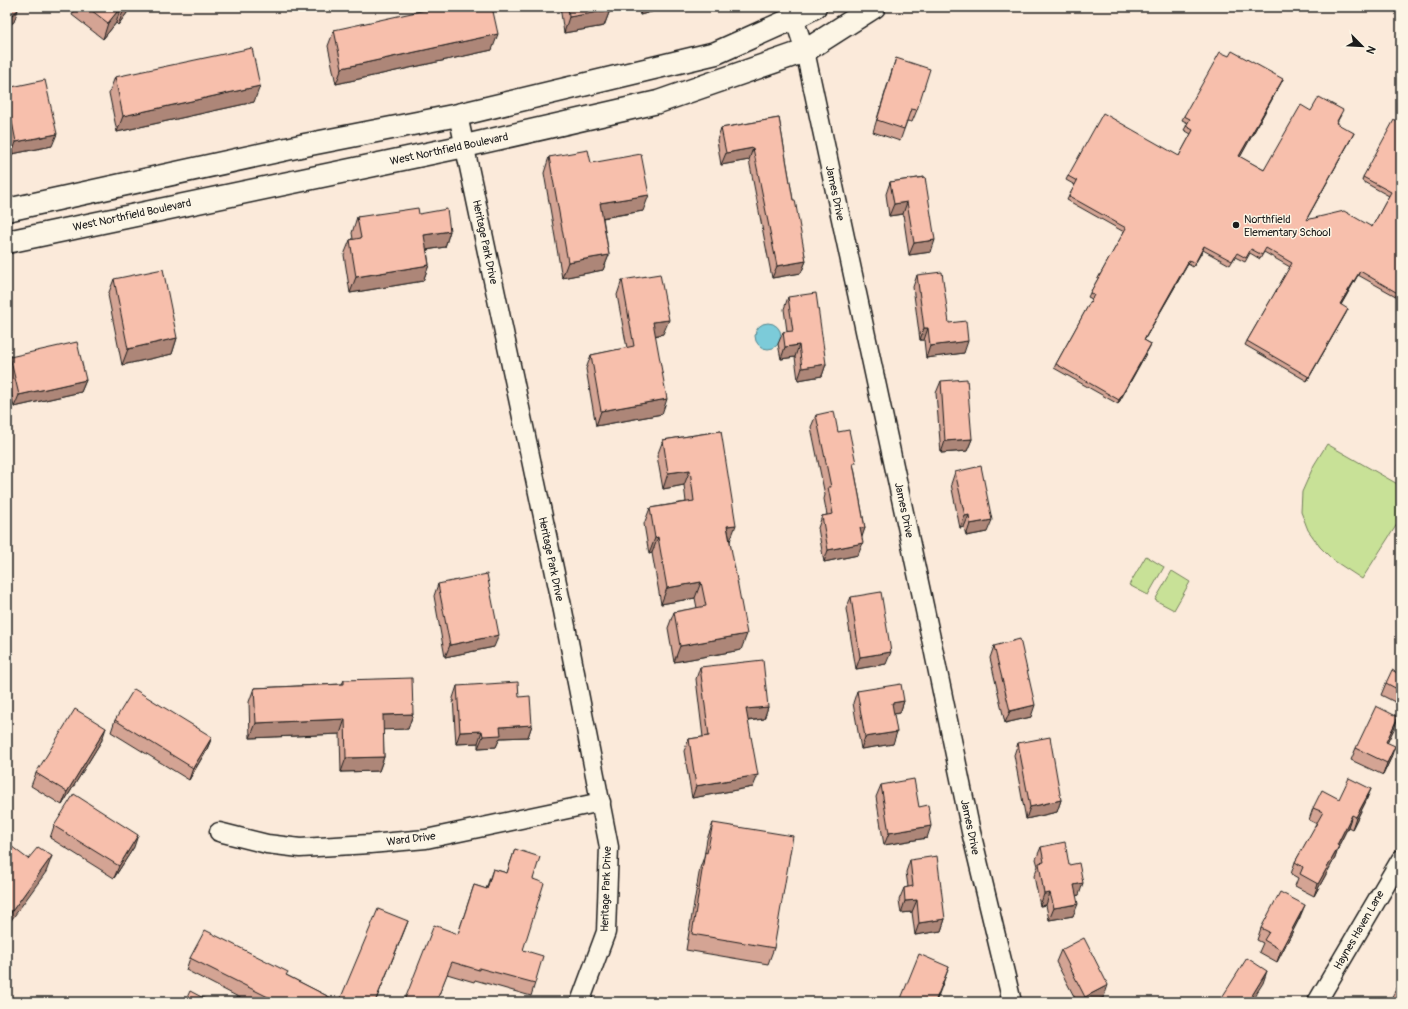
<svg xmlns="http://www.w3.org/2000/svg" width="1408" height="1009" font-family="Pangolin,sans-serif">
<rect width="100%" height="100%" fill="#fbeada"/>
<filter id="ink" filterUnits="userSpaceOnUse"><feTurbulence type="fractalNoise" baseFrequency=".025" numOctaves="2"/><feDisplacementMap in="SourceGraphic" scale="8" xChannelSelector="R" yChannelSelector="G"/><feConvolveMatrix kernelMatrix="1 2 1 2 8 2 1 2 1" color-interpolation-filters="sRGB"/></filter>
<g filter="url(#ink)">
<g fill="#c8e197" stroke="#727e5a">
<polygon points="1327,444 1401,486 1401,518 1362,579 1333,560 1320,547 1308,530 1301,512 1302,492 1314,465"/>
<polygon points="1146,556 1164,567 1148,595 1129,585"/>
<polygon points="1172,571 1190,582 1174,610 1155,600"/>
</g>
<circle fill="#7ccbd9" stroke="#56858d" cx="768" cy="336" r="13"/>
<g fill="none" stroke-linecap="round" stroke-linejoin="round">
<defs>
<g id="minor">
<polyline points="794,18 805,51 932,643 971,832 1012,1002"/>
<polyline points="458,115 563,611 609,847 606,932 580,1002"/>
<polyline points="219,832 267,844 300,848 370,844 426,839 601,802"/>
<polyline points="1317,1002 1401,859"/>
</g>
<g id="major">
<polyline points="7,210 305,145 458,115 716,53 794,18 815,7"/>
<polyline points="7,242 465,146 658,102 805,51 874,7"/>
</g>
</defs>
<use href="#minor" stroke="#1c1c1c" stroke-width="21"/>
<use href="#major" stroke="#1c1c1c" stroke-width="25"/>
<use href="#minor" stroke="#fcf5e5" stroke-width="18"/>
<use href="#major" stroke="#fcf5e5" stroke-width="22"/>
</g>
<g fill="#d4a494" stroke="#1c1c1c">
<polygon points="75,7 129,7 127,13 118,25 116,23 103,39 72,15"/>
<polygon points="560,7 609,7 610,10 604,26 564,33"/>
<polygon points="638,7 669,7 640,15"/>
<polygon points="334,30 492,50 336,84 328,46"/>
<polygon points="1229,56 1281,83 1240,157 1264,170 1311,111 1341,115 1336,124 1352,137 1306,220 1372,227 1389,196 1362,181 1363,177 1401,124 1401,299 1358,275 1341,305 1346,313 1307,381 1245,345 1247,341 1290,267 1264,252 1260,259 1250,253 1245,262 1235,257 1230,265 1203,250 1193,267 1188,264 1144,340 1151,344 1149,348 1118,404 1054,368 1056,364 1092,299 1088,297 1090,293 1124,232 1067,200 1069,196 1075,185 1066,180 1068,176 1179,156 1191,134 1184,130 1188,123 1182,120 1184,116"/>
<polygon points="896,58 917,110 912,122 907,121 900,141 873,132 892,70"/>
<polygon points="115,77 254,102 117,132 109,93"/>
<polygon points="7,88 52,146 12,154 7,130"/>
<polygon points="779,118 793,200 806,261 801,273 772,278 749,160 721,165 717,140 721,128"/>
<polygon points="549,157 591,163 643,211 603,218 609,255 603,270 562,278 544,173"/>
<polygon points="925,177 931,252 909,255 903,214 889,216 886,194 890,182"/>
<polygon points="419,214 450,231 445,247 427,250 429,265 423,281 350,293 344,255 350,240 353,239 352,233 357,217"/>
<polygon points="917,275 949,323 964,353 926,358 924,340 920,340 913,287"/>
<polygon points="114,279 177,338 172,354 122,365 108,295"/>
<polygon points="622,280 663,334 655,336 662,414 596,426 586,369 591,355 627,348 617,295"/>
<polygon points="788,297 826,364 822,376 798,380 795,357 781,359 778,344 783,332 787,331 784,309"/>
<polygon points="10,357 86,380 81,392 14,407 7,374 7,366"/>
<polygon points="941,381 972,439 967,451 941,453 936,393"/>
<polygon points="816,415 838,432 854,468 865,528 861,537 858,555 824,562 818,528 822,516 827,515 824,499 825,495 811,427"/>
<polygon points="721,431 730,541 741,650 674,662 668,628 674,612 697,608 695,598 661,604 652,553 649,554 644,524 650,508 686,502 684,485 663,489 657,456 663,440"/>
<polygon points="955,472 987,532 966,536 964,527 960,528 951,484"/>
<polygon points="438,584 494,647 445,657 434,596"/>
<polygon points="851,597 886,664 856,669 846,609"/>
<polygon points="994,646 1031,717 1005,723 990,658"/>
<polygon points="700,667 768,707 764,719 748,721 753,787 692,798 684,751 689,739 703,737 696,679"/>
<polygon points="1401,670 1401,705 1381,695 1386,683 1399,674"/>
<polygon points="344,680 413,714 408,729 383,729 384,757 379,771 341,772 340,734 250,738 249,702 254,688 342,684"/>
<polygon points="457,686 519,697 532,725 528,737 500,738 496,747 478,748 478,743 456,744 453,698"/>
<polygon points="857,691 904,701 900,713 894,714 893,744 861,749 853,703"/>
<polygon points="115,720 212,737 207,749 189,780 111,732"/>
<polygon points="1394,729 1387,742 1391,758 1383,775 1351,760 1356,748"/>
<polygon points="102,740 62,805 31,786 36,773"/>
<polygon points="1018,743 1061,800 1057,812 1026,819 1014,755"/>
<polygon points="881,785 919,807 927,838 884,845 876,797"/>
<polygon points="1339,799 1366,801 1352,829 1348,827 1339,845 1335,858 1314,896 1295,886 1298,878 1291,874 1295,862 1317,824 1309,820 1313,808"/>
<polygon points="713,823 774,948 768,964 686,950 700,868 704,857 707,839"/>
<polygon points="54,826 134,847 114,878 50,838"/>
<polygon points="1041,847 1069,865 1079,895 1076,896 1073,916 1049,920 1046,905 1040,906 1034,876 1038,866 1036,859"/>
<polygon points="515,849 533,879 523,950 535,983 531,996 475,980 474,982 447,974 436,1002 403,1002 458,934 474,885 486,889 493,869 507,873"/>
<polygon points="910,860 945,919 941,931 915,935 912,912 901,913 899,900 904,888 908,887 906,872"/>
<polygon points="1300,917 1277,962 1259,952 1263,943 1257,940 1261,928"/>
<polygon points="1061,950 1104,997 1094,1002 1077,1002 1056,962"/>
<polygon points="190,958 286,975 339,1002 248,1002 186,970"/>
</g>
<g fill="#ad8678" stroke="#1c1c1c">
<polygon points="121,7 116,23 103,39 108,23"/>
<polygon points="126,7 129,7 127,13 118,25 124,9"/>
<polygon points="643,7 669,7 640,15"/>
<polygon points="18,10 14,22 7,27 7,19"/>
<polygon points="610,10 604,26 564,33 569,17"/>
<polygon points="498,34 492,50 336,84 342,68"/>
<polygon points="1283,79 1281,83 1238,161 1239,156"/>
<polygon points="260,86 254,102 117,132 123,116"/>
<polygon points="1354,133 1352,137 1304,224 1306,220"/>
<polygon points="57,134 52,146 12,154 16,142"/>
<polygon points="753,148 749,160 721,165 726,153"/>
<polygon points="649,195 643,211 594,219 600,203"/>
<polygon points="907,202 903,214 889,216 894,204"/>
<polygon points="450,231 445,247 419,251 424,235"/>
<polygon points="935,240 931,252 909,255 914,243"/>
<polygon points="1204,246 1203,250 1193,267 1195,263"/>
<polygon points="609,255 603,270 562,278 568,262"/>
<polygon points="1189,260 1188,264 1142,344 1144,340"/>
<polygon points="806,261 801,273 772,278 777,266"/>
<polygon points="429,265 423,281 350,293 356,277"/>
<polygon points="1360,271 1358,275 1339,308 1340,304"/>
<polygon points="1348,309 1346,313 1307,381 1309,377"/>
<polygon points="669,320 663,334 648,337 653,322"/>
<polygon points="924,328 928,328 924,340 920,340"/>
<polygon points="177,338 172,354 122,365 128,349"/>
<polygon points="968,341 964,353 926,358 930,346"/>
<polygon points="1151,344 1149,348 1118,404 1119,400"/>
<polygon points="799,345 795,357 781,359 785,347"/>
<polygon points="826,364 822,376 798,380 802,368"/>
<polygon points="86,380 81,392 14,407 19,395"/>
<polygon points="667,399 662,414 596,426 601,411"/>
<polygon points="972,439 967,451 941,453 945,441"/>
<polygon points="690,470 684,485 663,489 668,473"/>
<polygon points="969,515 964,527 960,528 965,516"/>
<polygon points="992,520 987,532 966,536 970,524"/>
<polygon points="736,525 730,541 727,526"/>
<polygon points="860,528 865,528 861,540"/>
<polygon points="658,537 652,553 649,554 655,538"/>
<polygon points="863,543 858,555 824,562 828,550"/>
<polygon points="701,582 695,598 661,604 667,588"/>
<polygon points="747,634 741,650 674,662 680,646"/>
<polygon points="499,635 494,647 445,657 450,645"/>
<polygon points="891,652 886,664 856,669 860,657"/>
<polygon points="904,701 900,713 888,715 892,703"/>
<polygon points="1035,705 1031,717 1005,723 1010,711"/>
<polygon points="768,707 764,719 742,721 746,709"/>
<polygon points="413,714 408,729 378,730 383,715"/>
<polygon points="1398,717 1394,729 1382,754 1386,742"/>
<polygon points="345,719 340,734 250,738 256,723"/>
<polygon points="532,725 528,737 500,738 496,747 478,748 483,736 500,727"/>
<polygon points="106,728 102,740 62,805 67,792"/>
<polygon points="482,731 478,743 456,744 460,732"/>
<polygon points="897,732 893,744 861,749 865,737"/>
<polygon points="212,737 207,749 189,780 193,768"/>
<polygon points="1395,746 1391,758 1383,775 1387,763"/>
<polygon points="384,757 379,771 341,772 346,758"/>
<polygon points="758,775 753,787 692,798 696,786"/>
<polygon points="1371,789 1366,801 1352,829 1356,817"/>
<polygon points="1061,800 1057,812 1026,819 1030,807"/>
<polygon points="1352,815 1348,827 1333,857 1337,845"/>
<polygon points="931,826 927,838 884,845 889,833"/>
<polygon points="138,835 134,847 114,878 119,866"/>
<polygon points="1339,846 1335,858 1314,896 1318,884"/>
<polygon points="52,856 46,872 7,926 7,918"/>
<polygon points="1083,883 1079,895 1070,897 1074,885"/>
<polygon points="1050,893 1046,905 1040,906 1044,894"/>
<polygon points="917,900 912,912 901,913 905,901"/>
<polygon points="1078,904 1073,916 1049,920 1054,908"/>
<polygon points="1305,905 1300,917 1277,962 1281,950"/>
<polygon points="945,919 941,931 915,935 919,923"/>
<polygon points="408,921 403,934 375,1002"/>
<polygon points="949,967 936,1002 935,1002"/>
<polygon points="1267,971 1263,983 1251,1002 1248,1002"/>
<polygon points="1108,985 1104,997 1094,1002 1083,1002 1085,997"/>
</g>
<g fill="#f7bfac" stroke="#1c1c1c">
<polygon points="7,7 16,7 18,10 7,19"/>
<polygon points="87,7 121,7 108,23"/>
<polygon points="439,7 492,7 498,34 342,68 334,30"/>
<polygon points="568,7 609,7 610,10 569,17"/>
<polygon points="252,48 260,86 123,116 115,77"/>
<polygon points="1232,51 1283,79 1239,156 1264,170 1301,105 1311,111 1319,97 1343,110 1336,123 1354,133 1306,220 1344,211 1372,227 1391,192 1363,177 1394,120 1401,124 1401,295 1360,271 1340,304 1348,309 1309,377 1247,341 1292,263 1266,248 1262,255 1251,249 1246,258 1237,253 1232,261 1204,246 1195,263 1189,260 1144,340 1151,344 1119,400 1056,364 1094,295 1090,293 1126,228 1069,196 1077,181 1068,176 1103,113 1179,156 1193,130 1186,126 1190,119 1184,116 1220,52 1229,56"/>
<polygon points="896,58 930,69 917,110 911,109 904,129 877,120"/>
<polygon points="45,80 57,134 16,142 7,96 7,88"/>
<polygon points="779,118 793,200 795,200 806,261 777,266 753,148 726,153 721,128"/>
<polygon points="588,150 591,163 641,154 649,195 600,203 609,255 568,262 549,157"/>
<polygon points="925,177 935,240 914,243 907,202 894,204 890,182"/>
<polygon points="418,208 419,214 447,209 450,231 424,235 429,265 356,277 350,240 361,238 357,217"/>
<polygon points="163,269 177,338 128,349 114,279"/>
<polygon points="942,272 949,323 966,321 968,341 930,346 928,328 924,328 917,275"/>
<polygon points="660,274 669,320 653,322 667,399 601,411 591,355 634,346 622,280"/>
<polygon points="816,293 826,364 802,368 799,345 785,347 783,332 793,331 788,297"/>
<polygon points="77,342 86,380 19,395 10,357"/>
<polygon points="967,379 972,439 945,441 941,381"/>
<polygon points="834,411 838,432 849,430 856,463 853,463 865,528 860,528 863,543 828,550 822,516 833,514 828,487 831,487 816,415"/>
<polygon points="721,431 736,525 727,526 747,634 680,646 674,612 706,606 701,582 667,588 658,537 655,538 650,508 694,501 690,470 668,473 663,440"/>
<polygon points="981,466 992,520 970,524 969,515 965,516 955,472"/>
<polygon points="487,574 499,635 450,645 438,584"/>
<polygon points="881,592 891,652 860,657 851,597"/>
<polygon points="1020,639 1035,705 1010,711 994,646"/>
<polygon points="763,660 768,707 746,709 758,775 696,786 689,739 709,736 700,667"/>
<polygon points="1392,670 1399,674 1401,670 1401,691 1386,683"/>
<polygon points="412,678 413,714 383,715 384,757 346,758 345,719 256,723 254,688 344,684 344,680"/>
<polygon points="518,682 519,697 530,696 532,725 500,727 501,735 483,736 482,731 460,732 457,686"/>
<polygon points="901,684 904,701 892,703 897,732 865,737 857,691"/>
<polygon points="134,689 212,737 193,768 115,720"/>
<polygon points="1376,706 1398,717 1386,742 1395,746 1387,763 1356,748"/>
<polygon points="75,709 106,728 67,792 36,773"/>
<polygon points="1050,737 1061,800 1030,807 1018,743"/>
<polygon points="1349,778 1371,789 1356,817 1352,815 1337,845 1339,846 1318,884 1300,874 1303,867 1295,862 1323,812 1313,808 1322,790 1339,799"/>
<polygon points="914,779 919,807 928,805 931,826 889,833 881,785"/>
<polygon points="74,794 138,835 119,866 54,826"/>
<polygon points="713,823 793,836 774,948 692,934 705,852 707,853"/>
<polygon points="1065,842 1069,865 1079,863 1083,883 1074,885 1078,904 1054,908 1050,893 1044,894 1039,863 1044,862 1041,847"/>
<polygon points="7,843 28,859 38,847 52,856 7,918"/>
<polygon points="515,849 540,857 533,879 544,883 523,950 543,956 535,983 479,968 479,970 452,962 436,1002 403,1002 407,994 434,925 458,934 474,885 487,889 493,869 507,873"/>
<polygon points="937,856 945,919 919,923 917,900 905,901 904,888 913,886 910,860"/>
<polygon points="1280,892 1305,905 1281,950 1264,940 1269,932 1261,928"/>
<polygon points="378,909 408,921 375,1002 339,1002"/>
<polygon points="205,930 288,972 286,975 339,1002 275,1002 276,1001 190,958"/>
<polygon points="1084,938 1108,985 1085,997 1061,950"/>
<polygon points="919,954 949,967 935,1002 902,1002 900,1001"/>
<polygon points="1247,958 1267,971 1248,1002 1219,1002"/>
<polygon points="1399,984 1401,985 1401,1002 1389,1002"/>
<polygon points="190,991 211,1002 185,1002"/>
</g>
</g>
<circle fill="#1c1c1c" stroke="#fcf5e5" stroke-width="1.5" cx="1236" cy="225" r="4"/>
<g text-anchor="middle" dominant-baseline="central" stroke-width="3" stroke-linejoin="round" paint-order="stroke">
<g font-size="11" fill="#1c1c1c" stroke="#fcf5e5">
<text transform="translate(449 149) rotate(-12)">West Northfield Boulevard</text>
<text transform="translate(835 193) rotate(78)">James Drive</text>
<text transform="translate(132 215) rotate(-12)">West Northfield Boulevard</text>
<text transform="translate(485 242) rotate(78)">Heritage Park Drive</text>
<text transform="translate(904 510) rotate(78)">James Drive</text>
<text transform="translate(551 559) rotate(78)">Heritage Park Drive</text>
<text transform="translate(970 827) rotate(78)">James Drive</text>
<text transform="translate(411 839) rotate(-7)">Ward Drive</text>
<text transform="translate(606 889) rotate(-88)">Heritage Park Drive</text>
<text transform="translate(1359 930) rotate(-60)">Haynes Haven Lane</text>
</g>
<g font-size="11" fill="#1c1c1c" stroke="#fcf5e5" text-anchor="start">
<text x="1244" y="219">Northfield<tspan x="1244" dy="13">Elementary School</tspan></text>
</g>
</g>
<rect width="1408" height="1009" fill="none" stroke="#fcf5e5" stroke-width="24"/>
<rect x="12" y="12" width="1384" height="985" fill="none" stroke="#1c1c1c" stroke-width="1.5" filter="url(#ink)"/>
<g transform="translate(1362 46) rotate(114)" stroke="#fcf5e5" stroke-width="3" paint-order="stroke">
<path d="M0-3L7 15L0 10L-7 15Z" fill="#1c1c1c"/>
<text y="-6" font-size="11" font-weight="bold" text-anchor="middle" fill="#1c1c1c">N</text>
</g>
</svg>
